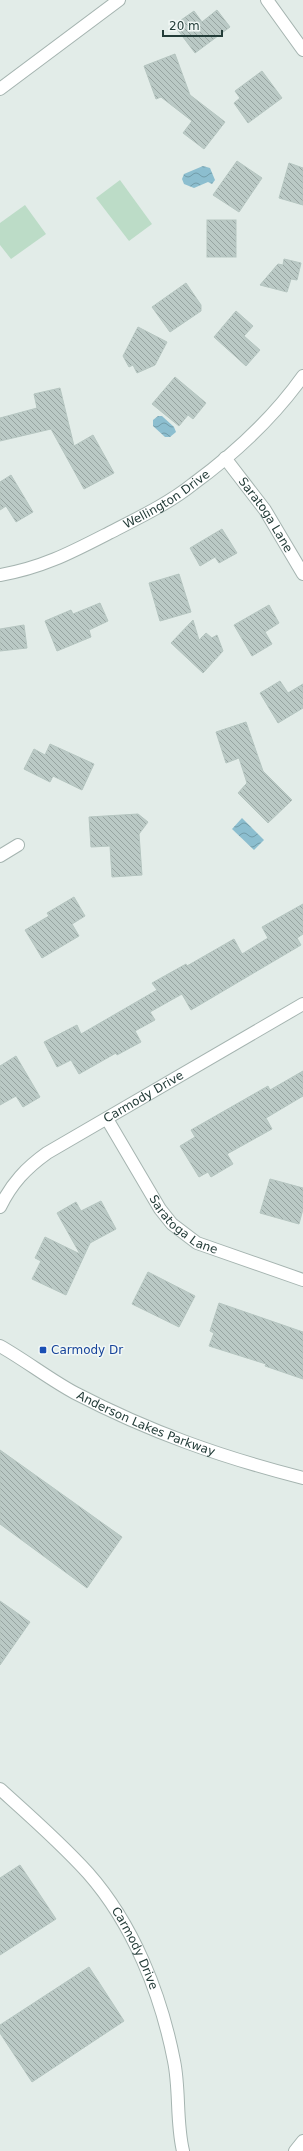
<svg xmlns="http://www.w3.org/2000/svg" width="303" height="2151" font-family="'DejaVu Sans',sans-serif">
<defs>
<pattern id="water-waves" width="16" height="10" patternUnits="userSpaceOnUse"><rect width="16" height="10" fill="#8cbecf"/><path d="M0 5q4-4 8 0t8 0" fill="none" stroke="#729ca9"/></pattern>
<pattern id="building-back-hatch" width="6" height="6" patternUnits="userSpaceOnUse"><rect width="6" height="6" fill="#bac9c5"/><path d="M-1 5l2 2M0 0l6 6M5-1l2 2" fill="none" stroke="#97a4a1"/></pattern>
</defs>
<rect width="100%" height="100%" fill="#e2ece8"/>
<g fill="#bcdcc7">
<polygon points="120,180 152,224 129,241 96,198"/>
<polygon points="25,205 46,234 11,259 0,245 0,223"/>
</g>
<g fill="url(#water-waves)">
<polygon points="203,166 210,168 215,180 212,184 208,182 194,188 184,184 182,179 184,174"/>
<polygon points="158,416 162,416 174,427 176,432 170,437 165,437 153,426 153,420"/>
<polygon points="242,818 264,840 254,850 232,829"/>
</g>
<g fill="url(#building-back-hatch)" stroke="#b5c5c0">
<polygon points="217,10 230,27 195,53 174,25 194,11 202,22"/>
<polygon points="175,54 190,95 225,122 204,149 183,133 192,121 161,97 156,99 144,66"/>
<polygon points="262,71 282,98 248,123 234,103 240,98 235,91"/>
<polygon points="237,161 262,178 239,212 213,195"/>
<polygon points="289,163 303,168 303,205 279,198"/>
<rect x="207" y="220" width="29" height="37"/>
<polygon points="284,259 301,263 297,280 291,279 287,292 260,285 278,264 283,265"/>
<polygon points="186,283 201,305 201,311 170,332 152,307"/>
<polygon points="236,311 253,326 244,336 260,350 246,366 214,337"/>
<polygon points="138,327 167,342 155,365 137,373 133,365 129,367 123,356"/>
<polygon points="175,377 206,403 193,419 188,415 179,426 152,404"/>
<polygon points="60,388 74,446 93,435 114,473 84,489 51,429 0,441 0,418 37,408 34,394"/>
<polygon points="11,475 33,512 16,522 6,506 0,510 0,482"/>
<polygon points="222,529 237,553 219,563 215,557 200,566 190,548"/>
<polygon points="179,574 191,612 160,621 149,583"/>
<polygon points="100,603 108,621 89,630 91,637 57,651 45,621 71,610 73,614"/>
<polygon points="269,605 279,623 265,632 272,644 252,656 234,625"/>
<polygon points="193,620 199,640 206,633 212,638 217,635 223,651 203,673 171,643"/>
<polygon points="24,625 27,648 0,651 0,629"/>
<polygon points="280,681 288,693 303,684 303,708 278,723 260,693"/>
<polygon points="246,722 263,771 292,800 268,823 238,793 247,783 239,758 226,763 216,732"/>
<polygon points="50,744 94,764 82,790 53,776 50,782 24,769 34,749 45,755"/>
<polygon points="138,814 148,822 139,834 142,875 112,877 110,846 91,847 89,817"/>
<polygon points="74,897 85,916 72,924 79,936 42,958 25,930 49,916 47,913"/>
<polygon points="303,904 303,934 297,938 301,945 191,1010 182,994 150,1012 155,1020 135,1031 141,1042 117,1055 116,1053 79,1074 71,1060 57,1067 44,1042 77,1025 81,1034 157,990 152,983 186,964 187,966 234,939 242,954 268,938 262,927"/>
<polygon points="16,1056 40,1097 23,1107 16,1096 0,1105 0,1066"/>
<polygon points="303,1071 303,1096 266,1118 272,1129 227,1154 233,1164 211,1177 208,1172 199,1177 180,1146 195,1137 191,1130 268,1086 270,1090"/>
<polygon points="270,1179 303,1188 303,1209 299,1224 260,1213"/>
<polygon points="101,1201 116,1229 90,1243 66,1295 32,1279 41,1261 35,1258 45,1237 80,1254 57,1213 76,1202 81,1211"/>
<polygon points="148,1272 195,1296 179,1327 132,1304"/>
<polygon points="219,1303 303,1332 303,1379 265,1366 266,1364 209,1346 214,1333 210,1331"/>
<polygon points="0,1450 122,1537 87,1588 0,1524"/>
<polygon points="0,1601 30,1622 0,1665"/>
<polygon points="20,1865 56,1919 0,1955 0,1878"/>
<polygon points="89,1967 124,2021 32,2082 0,2033 0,2025"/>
</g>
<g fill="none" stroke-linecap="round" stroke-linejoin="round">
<defs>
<g id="minor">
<polyline points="267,0 303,50"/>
<polyline points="0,89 119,0"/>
<path id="s1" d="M225,458L265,510L303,574"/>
<path id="s2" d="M0,575C42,568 72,552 109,533C138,518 168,504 193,484C234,454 273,418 303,376"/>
<polyline points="0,856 18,845"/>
<path id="s3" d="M107,1119L160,1209L172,1224L197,1243L303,1280"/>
<path id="s4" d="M0,1207C12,1183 26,1168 47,1153L303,1004"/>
<path id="s5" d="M0,1346C25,1360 49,1379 75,1393C150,1432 221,1457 303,1478"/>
<path id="s6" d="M0,1789C30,1816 61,1843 88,1873C133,1924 161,1994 174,2061C180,2090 176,2122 183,2151"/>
<polyline points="295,2151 303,2141"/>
</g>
</defs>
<use href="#minor" stroke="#a5b4b0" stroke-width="14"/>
<use href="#minor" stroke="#fff" stroke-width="12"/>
</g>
<rect fill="#1a4fb4" stroke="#f2f8f6" stroke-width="1.5" x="39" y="1346" width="8" height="8" rx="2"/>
<g text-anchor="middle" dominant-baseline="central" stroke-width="3" stroke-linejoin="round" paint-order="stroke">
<g font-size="12" fill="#233c38" stroke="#f2f8f6">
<text stroke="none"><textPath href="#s2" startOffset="184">Wellington Drive</textPath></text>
<text stroke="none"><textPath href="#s1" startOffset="70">Saratoga Lane</textPath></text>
<text stroke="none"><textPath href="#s4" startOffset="184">Carmody Drive</textPath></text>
<text stroke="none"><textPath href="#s3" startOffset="133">Saratoga Lane</textPath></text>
<text stroke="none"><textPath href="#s5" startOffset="166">Anderson Lakes Parkway</textPath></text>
<text stroke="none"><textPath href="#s6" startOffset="211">Carmody Drive</textPath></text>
</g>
<g font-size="12" fill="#164399" stroke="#f2f8f6" text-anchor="start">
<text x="51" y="1350">Carmody Dr</text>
</g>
</g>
<path d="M163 30v6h59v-6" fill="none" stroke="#233c38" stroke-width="2"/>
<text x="169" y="30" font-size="12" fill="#233c38" stroke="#f2f8f6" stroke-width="3" paint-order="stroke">20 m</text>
</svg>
